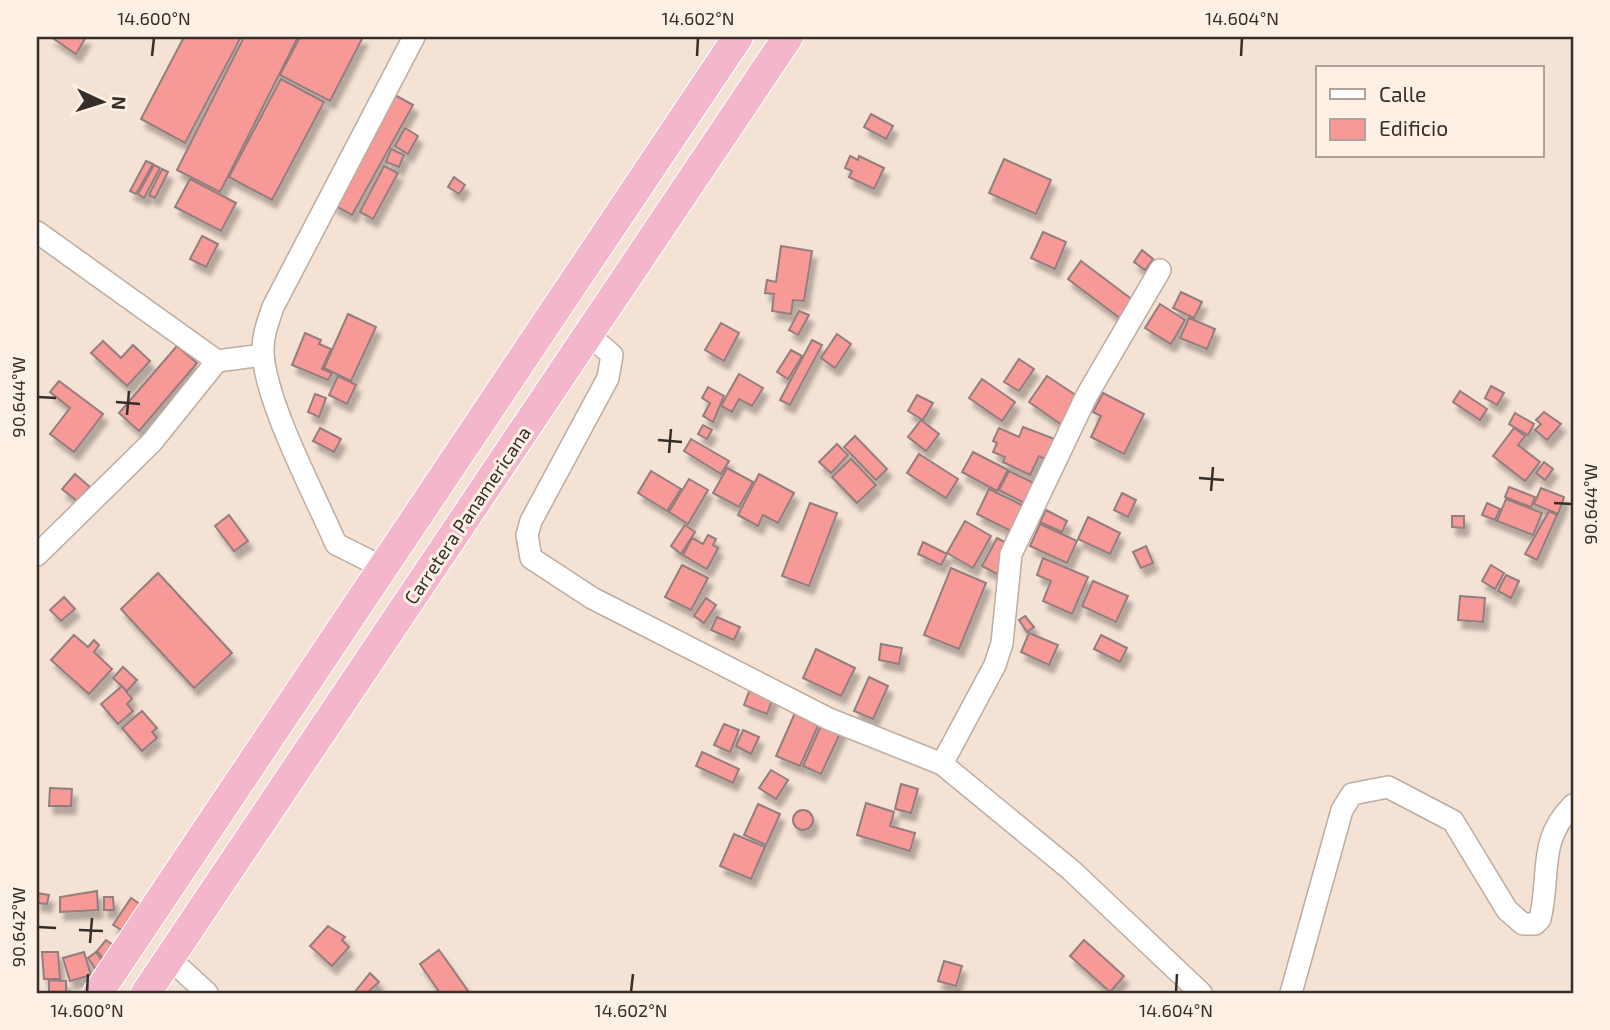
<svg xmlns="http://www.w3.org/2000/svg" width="1610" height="1030" font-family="'Exo 2',sans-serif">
<defs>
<filter id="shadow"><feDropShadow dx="4.5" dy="8" stdDeviation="2" flood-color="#0004"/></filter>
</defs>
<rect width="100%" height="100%" fill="#f4e2d5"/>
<g fill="#f79997" stroke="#947e7d" stroke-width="2" filter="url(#shadow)">
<polygon points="51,37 86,37 76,54"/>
<polygon points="184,37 241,37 185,143 141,119"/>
<polygon points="244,37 298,37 220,192 177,170"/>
<polygon points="300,37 363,37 330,101 280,75"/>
<polygon points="281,79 324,102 272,200 229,177"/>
<polygon points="393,94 413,105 352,215 332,204"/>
<polygon points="871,114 893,126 886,139 864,127"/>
<polygon points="405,128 418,136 408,154 395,146"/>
<polygon points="391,149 404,155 399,167 386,162"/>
<polygon points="850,156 858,160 859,156 884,168 874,189 849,177 852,171 845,168"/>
<polygon points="1004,159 1051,180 1036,214 989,193"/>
<polygon points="146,161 153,164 136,194 130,191"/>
<polygon points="154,165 160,168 144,198 138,194"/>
<polygon points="384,166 398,173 373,219 360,212"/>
<polygon points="162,169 168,172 155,198 149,195"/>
<polygon points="454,177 465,185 459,194 448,187"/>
<polygon points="190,179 236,203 221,231 175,207"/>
<polygon points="1043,232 1066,242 1055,269 1031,258"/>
<polygon points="202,236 218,244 206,267 190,259"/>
<polygon points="781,246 812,251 804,301 793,300 791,314 772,311 774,294 765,293 767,280 776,282"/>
<polygon points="1142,250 1153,259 1145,270 1134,262"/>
<polygon points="1081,261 1134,301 1121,319 1068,279"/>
<polygon points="1181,292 1202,302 1194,318 1173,308"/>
<polygon points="1160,304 1185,320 1171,344 1145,328"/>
<polygon points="799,311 809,315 798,335 789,330"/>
<polygon points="348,314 376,327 351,381 324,368"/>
<polygon points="1189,318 1215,329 1207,349 1180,338"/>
<polygon points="721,323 739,333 724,361 705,350"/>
<polygon points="305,333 321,340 319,344 331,349 322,369 332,373 328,380 292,365"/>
<polygon points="837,334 851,344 835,368 821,358"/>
<polygon points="812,340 822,345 790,405 780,400"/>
<polygon points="103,341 121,358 133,345 150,361 127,386 91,353"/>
<polygon points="177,346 197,363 139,431 119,413"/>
<polygon points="791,350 802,356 788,379 777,372"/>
<polygon points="1019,359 1034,369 1019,391 1004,382"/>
<polygon points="739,374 763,388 752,406 739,399 732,412 721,406"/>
<polygon points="338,376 356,385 347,404 329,395"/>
<polygon points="1047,376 1080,398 1062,425 1029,402"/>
<polygon points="982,379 1015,402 1002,421 969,398"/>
<polygon points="59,381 103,414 74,452 50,434 70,408 50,392"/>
<polygon points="1491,386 1504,393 1497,405 1485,398"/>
<polygon points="708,387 724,396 713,422 703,416 710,403 702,398"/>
<polygon points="1460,391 1487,409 1480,420 1453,402"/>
<polygon points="1103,393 1144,414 1124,454 1091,437 1101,416 1093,412"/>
<polygon points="315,394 326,398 319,417 308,412"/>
<polygon points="917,395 933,403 923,420 908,411"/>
<polygon points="1544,412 1561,424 1547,440 1535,430 1541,424 1536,420"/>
<polygon points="1515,413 1534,424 1528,435 1509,424"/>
<polygon points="921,420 939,434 926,451 908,437"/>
<polygon points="703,425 712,430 707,439 698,434"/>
<polygon points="1023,427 1057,440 1045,459 1039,456 1030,475 1003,462 1005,457 993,452 997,443 993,441 999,428 1019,437"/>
<polygon points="320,428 341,439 334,452 313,441"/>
<polygon points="1514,428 1525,436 1518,445 1540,462 1525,481 1493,456"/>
<polygon points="855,436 887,469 876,480 844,447"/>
<polygon points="691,439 729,461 721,474 684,451"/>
<polygon points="837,444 848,455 831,473 819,462"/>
<polygon points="973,452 1008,470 997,491 962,472"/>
<polygon points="919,454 958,479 946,498 907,473"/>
<polygon points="851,459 876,485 857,503 832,477"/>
<polygon points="1544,462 1553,469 1545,480 1536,473"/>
<polygon points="727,468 753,482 739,507 713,493"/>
<polygon points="651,471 681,489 667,511 638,493"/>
<polygon points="1009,471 1038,485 1028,505 999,490"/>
<polygon points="75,474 90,487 77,501 62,489"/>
<polygon points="759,474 794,493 778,523 763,515 758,526 738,515"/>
<polygon points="689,479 708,490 688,524 669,512"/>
<polygon points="1509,487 1535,497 1531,507 1505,497"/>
<polygon points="1541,488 1564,497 1558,514 1534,504"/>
<polygon points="989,489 1028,508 1015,533 977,514"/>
<polygon points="1122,493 1136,500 1128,517 1114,510"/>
<polygon points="1506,499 1542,513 1533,535 1497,521"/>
<polygon points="810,503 837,513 809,586 782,576"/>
<polygon points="1487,503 1500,509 1495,520 1482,515"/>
<polygon points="1046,510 1067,521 1062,532 1040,522"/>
<polygon points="1549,511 1557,515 1537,560 1525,554"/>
<polygon points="229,515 248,541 234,551 215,526"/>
<polygon points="1452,516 1464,516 1464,528 1452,527"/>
<polygon points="1088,517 1120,533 1110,554 1078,539"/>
<polygon points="965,521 991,536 973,568 947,553"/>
<polygon points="1040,524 1077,541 1067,563 1030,546"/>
<polygon points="685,525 695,532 681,554 671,546"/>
<polygon points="708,535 716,539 713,545 718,548 707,569 683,555 692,538 703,544"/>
<polygon points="997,538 1012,546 997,574 982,566"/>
<polygon points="923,542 947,554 941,565 918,554"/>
<polygon points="1146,546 1153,563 1141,568 1133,552"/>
<polygon points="1043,558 1088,577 1072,614 1043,601 1051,581 1037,575"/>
<polygon points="682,565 708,578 691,610 665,597"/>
<polygon points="1491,565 1504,573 1495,589 1482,581"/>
<polygon points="951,568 986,583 959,649 924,635"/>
<polygon points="158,573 232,653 194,688 121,609"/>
<polygon points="1506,575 1519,581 1511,598 1498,591"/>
<polygon points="1093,581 1128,596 1116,622 1082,606"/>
<polygon points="1460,596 1485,598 1483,622 1458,620"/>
<polygon points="64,597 75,609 61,621 50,610"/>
<polygon points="706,598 716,605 704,623 694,616"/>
<polygon points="1025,616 1034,627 1027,632 1019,620"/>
<polygon points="717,617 740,627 734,640 711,630"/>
<polygon points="1029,633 1058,645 1049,665 1021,652"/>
<polygon points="74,635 88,647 94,640 99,645 94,652 112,669 89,694 51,660"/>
<polygon points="1101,635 1127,648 1120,662 1094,649"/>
<polygon points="881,644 902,648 899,664 879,660"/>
<polygon points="816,649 855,668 841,696 803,678"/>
<polygon points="123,667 137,680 127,691 113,678"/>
<polygon points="869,677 888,686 873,719 854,711"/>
<polygon points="752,684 775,692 767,714 744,705"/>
<polygon points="122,686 132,699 127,704 133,711 118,724 101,704"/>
<polygon points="798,706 822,717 800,766 776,756"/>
<polygon points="142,711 157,728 152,732 157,738 142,751 122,728"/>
<polygon points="824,719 843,727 821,774 803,766"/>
<polygon points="724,724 739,730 730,752 714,745"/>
<polygon points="743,730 759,737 751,754 736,746"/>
<polygon points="702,752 739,769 733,783 696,766"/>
<polygon points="771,770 788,780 776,799 759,788"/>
<polygon points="901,784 918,789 911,813 895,809"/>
<polygon points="50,788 72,789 71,806 49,806"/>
<polygon points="866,803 894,812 890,826 915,833 910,851 857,835"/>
<polygon points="758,804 780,814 766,845 744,835"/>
<circle cx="803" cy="820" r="10"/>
<polygon points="734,834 765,847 751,879 720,866"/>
<polygon points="97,891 98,910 60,912 60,897"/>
<polygon points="37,893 49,895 47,904 37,903"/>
<polygon points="104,897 113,897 114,910 104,910"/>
<polygon points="131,898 143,906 125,932 113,925"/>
<polygon points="328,926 345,937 342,940 349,947 332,966 310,946"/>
<polygon points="106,940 116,947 106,962 97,951"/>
<polygon points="1084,940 1124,976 1110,992 1070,956"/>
<polygon points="439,950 468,991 464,993 440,993 420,964"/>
<polygon points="42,952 58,952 60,979 44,979"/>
<polygon points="84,952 91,975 70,981 63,958"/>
<polygon points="96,952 105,965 97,971 88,958"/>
<polygon points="944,961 962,966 956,986 938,981"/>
<polygon points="370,973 379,982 367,993 354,993"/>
<polygon points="49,980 66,981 66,993 49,993"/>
</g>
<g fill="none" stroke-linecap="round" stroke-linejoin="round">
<defs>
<g id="minor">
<polyline points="37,232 217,361 263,355"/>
<polyline points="590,336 612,355 608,378 531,521 527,535 531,558 592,598 829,719 942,764 1071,870 1201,993"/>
<polyline points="37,555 152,442 217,361"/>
<path d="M382,567L336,544C314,493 267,406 263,354C262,337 268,322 273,307L414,37"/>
<polyline points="942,764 995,665 1002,643 1011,554 1087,395 1160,270"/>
<polyline points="169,958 207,993"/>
<path d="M1291,993L1342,810L1352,794L1388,787L1453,821L1507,910L1523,924H1535L1540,919C1551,874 1537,841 1573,805"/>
</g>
<g id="highway">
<polyline points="98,993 738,37"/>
<polyline points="146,993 788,37"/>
</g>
</defs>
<use href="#minor" stroke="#bdaca0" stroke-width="24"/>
<use href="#highway" stroke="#fff" stroke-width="32"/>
<use href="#minor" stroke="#fff" stroke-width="21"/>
<use href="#highway" stroke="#f4b6cb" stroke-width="30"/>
</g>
<path fill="none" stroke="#352e29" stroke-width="2.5" d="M152,56L154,38M697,56L698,38M1241,56L1242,38M38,397L56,398M116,402L140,404M127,415L129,391M658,440L682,442M669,453L671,429M1199,478L1224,480M1211,491L1213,467M1554,503L1572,504M38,927L56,928M79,930L103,931M90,943L92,918M87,992L88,974M631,992L633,974M1176,992L1177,974"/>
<g text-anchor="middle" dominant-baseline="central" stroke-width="6" stroke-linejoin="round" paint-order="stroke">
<g font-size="19" fill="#352e29" stroke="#fff0e5">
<text transform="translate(467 515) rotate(-56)">Carretera Panamericana</text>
</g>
</g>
<rect width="1610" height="1030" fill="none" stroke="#fff0e5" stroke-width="77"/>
<rect x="1316" y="66" width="228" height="91" fill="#fff0e5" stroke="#aea29a" stroke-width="2"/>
<rect x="1330" y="89" width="35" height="10" fill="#ffffff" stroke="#aea29a" stroke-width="2"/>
<text x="1379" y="102" font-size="21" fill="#352e29">Calle</text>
<rect x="1330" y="119" width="35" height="21" fill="#f79997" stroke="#aea29a" stroke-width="2"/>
<text x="1379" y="136" font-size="21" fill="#352e29">Edificio</text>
<g transform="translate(102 102) rotate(94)" stroke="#fff0e5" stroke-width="5" paint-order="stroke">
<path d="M0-5L12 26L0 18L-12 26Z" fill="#352e29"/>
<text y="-10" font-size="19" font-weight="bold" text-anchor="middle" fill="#352e29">N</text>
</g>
<rect x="38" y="38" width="1534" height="954" fill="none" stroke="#352e29" stroke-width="2.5"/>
<g font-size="18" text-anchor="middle" fill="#352e29">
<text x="154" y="25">14.600°N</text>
<text x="698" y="25">14.602°N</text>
<text x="1242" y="25">14.604°N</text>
<text transform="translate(19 397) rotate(-90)" y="6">90.644°W</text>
<text transform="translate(1591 504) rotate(-90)" y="6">90.644°W</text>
<text transform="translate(19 927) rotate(-90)" y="6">90.642°W</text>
<text x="87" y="1017">14.600°N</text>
<text x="631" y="1017">14.602°N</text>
<text x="1176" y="1017">14.604°N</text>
</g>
</svg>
